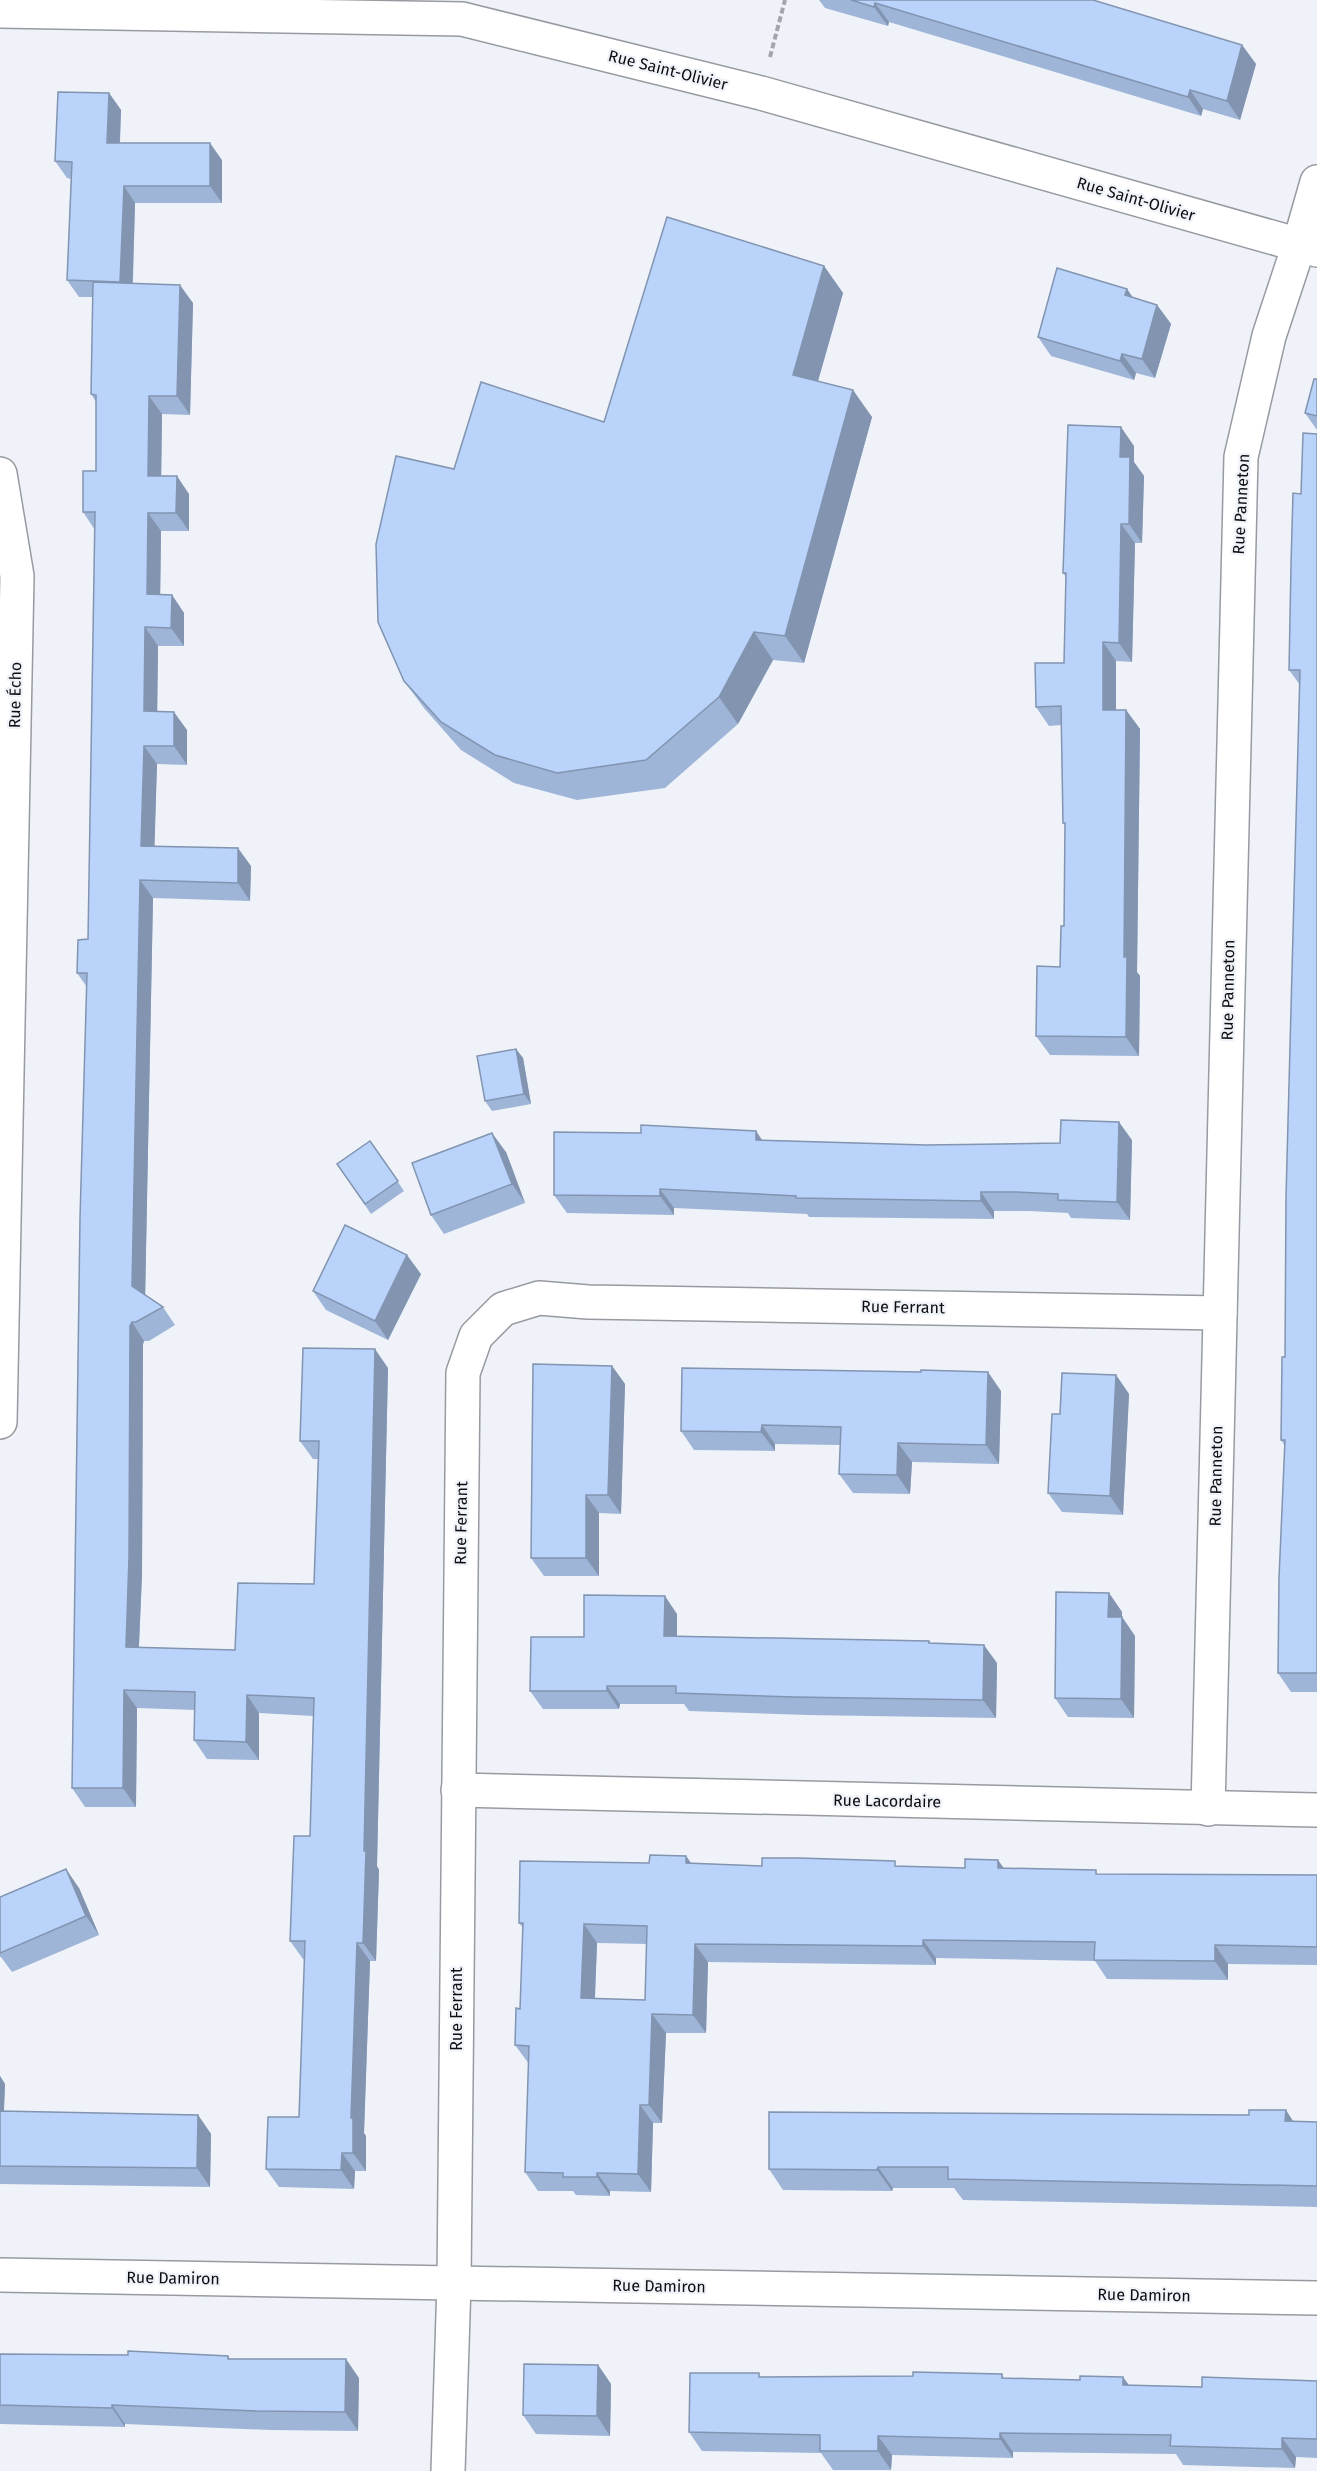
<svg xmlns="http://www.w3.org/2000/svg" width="1317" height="2471" font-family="'Fira Sans',sans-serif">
<rect width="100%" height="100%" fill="#eff3f9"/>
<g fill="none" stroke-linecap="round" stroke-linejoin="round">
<defs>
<g id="minor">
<polyline points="0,11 462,19 761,93 1317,250"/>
<polyline points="0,474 17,576 0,1422"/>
<polyline points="458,1790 1317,1810"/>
<polyline points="1208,1809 1241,457 1269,336 1299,245 1317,182"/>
<polyline points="0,2275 1317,2298"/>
<polyline points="448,2471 454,2283 463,1373 476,1336 503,1309 539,1298 588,1302 1220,1313"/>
</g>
</defs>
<use href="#minor" stroke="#979ba1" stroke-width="36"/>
<polyline stroke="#a2a5aa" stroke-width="4" stroke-dasharray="6 3" stroke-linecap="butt" points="770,57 785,0"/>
<use href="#minor" stroke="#fff" stroke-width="33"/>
</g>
<g fill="#9fb5d8" fill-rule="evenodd">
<polygon points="819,0 1093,0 1242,45 1256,64 1240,120 1203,109 1201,116 889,22 888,26 825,8"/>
<polygon points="109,93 121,110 120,143 222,160 222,203 135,203 133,283 193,303 190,415 162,414 161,476 189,494 189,531 161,531 160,595 172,595 184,613 184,646 158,646 157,712 187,730 187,765 157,764 154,847 251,866 250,901 153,898 145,1295 163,1307 175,1325 149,1341 144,1341 143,1344 142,1575 139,1647 235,1650 314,1584 318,1459 313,1459 300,1441 388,1368 377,1866 379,1870 376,1961 370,1961 364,2133 366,2136 366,2171 355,2171 354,2189 279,2187 266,2169 299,2117 305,1959 303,1959 290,1941 310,1836 313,1716 259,1713 259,1760 207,1759 194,1740 195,1710 137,1708 136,1807 85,1807 72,1788 87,987 77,973 88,939 95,530 83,512 96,471 96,402 91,394 93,297 79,297 67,280 71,179 67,178 55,161"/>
<polygon points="824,266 843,293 818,381 872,417 804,663 773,660 738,724 665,788 577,800 514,783 461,750 424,708 404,681 454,469 604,422"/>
<polygon points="1127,289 1133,298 1157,305 1171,324 1155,378 1136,373 1134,380 1051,356 1038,337"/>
<polygon points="1317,379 1317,430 1305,413"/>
<polygon points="1317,434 1317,1692 1291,1692 1278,1673 1285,1446 1281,1440 1285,1357 1300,685 1289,670 1301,494"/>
<polygon points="1134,446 1134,462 1144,476 1142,543 1135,543 1132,662 1116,661 1116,710 1126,710 1140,729 1137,972 1140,976 1139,1056 1050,1055 1036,1036 1060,967 1064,926 1065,826 1063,823 1061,725 1049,726 1036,707 1064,663 1066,577 1063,573"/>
<polygon points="516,1049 523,1058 531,1104 492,1111 485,1101"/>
<polygon points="641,1133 763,1140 926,1145 1060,1143 1132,1140 1130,1220 1071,1218 1068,1213 1029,1211 994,1211 994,1219 809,1217 807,1214 674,1208 674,1215 567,1213 554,1195"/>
<polygon points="370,1141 404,1191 371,1214 337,1164"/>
<polygon points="506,1152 525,1203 444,1234 431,1215"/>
<polygon points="421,1274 388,1340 326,1310 313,1291"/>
<polygon points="612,1366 625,1384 621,1514 599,1513 599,1576 544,1576 531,1558"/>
<polygon points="1116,1375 1129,1394 1123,1515 1062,1512 1048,1493 1060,1414"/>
<polygon points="1001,1391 999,1464 912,1462 910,1494 853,1493 839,1474 840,1445 775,1444 775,1451 694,1450 681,1431"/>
<polygon points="1109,1593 1122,1612 1122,1617 1135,1636 1134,1718 1068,1717 1055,1698"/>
<polygon points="677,1614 677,1637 929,1641 931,1643 997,1663 996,1718 807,1715 689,1711 684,1704 620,1704 619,1709 543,1709 530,1691 584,1637"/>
<path d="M686,1856L691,1863L762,1866H898L965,1868H1004L1099,1874L1317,1875V1965L1228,1964V1980L1107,1979L1095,1961L936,1958V1965L708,1962L706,2033H666L662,2123H653L651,2192L610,2191V2196L576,2195L573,2191H538L525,2172L529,2064L515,2045L520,2009L523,1928L519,1923L649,1863ZM597,1943L647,1944L645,2000L595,1999Z"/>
<polygon points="79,1888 99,1935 12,1972 1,1957 0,1957 0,1897"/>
<polygon points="0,2076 5,2084 4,2111 198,2115 211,2134 210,2187 0,2184"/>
<polygon points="1293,2122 1317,2122 1317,2207 963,2200 954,2188 893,2188 892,2191 783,2190 769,2169"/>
<polygon points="0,2354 228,2356 230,2359 359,2378 358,2431 270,2430 125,2424 125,2427 0,2424"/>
<polygon points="598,2365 611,2384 610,2436 536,2434 523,2415"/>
<polygon points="1002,2374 1004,2378 1080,2380 1123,2377 1129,2385 1202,2387 1317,2381 1317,2458 1296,2457 1295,2468 1183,2465 1176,2454 1013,2452 1013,2458 892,2455 891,2470 833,2470 821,2453 702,2451 689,2432 762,2377 913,2376"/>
</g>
<g fill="#8294b0">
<polygon points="875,3 889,22 888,26 874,7"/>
<polygon points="1242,45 1256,64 1240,120 1227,101"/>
<polygon points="1190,90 1203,109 1201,116 1188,97"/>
<polygon points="109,93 121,110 119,160 107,143"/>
<polygon points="210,143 222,160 222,203 210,186"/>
<polygon points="124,186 135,203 132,299 120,282"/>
<polygon points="824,266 843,293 812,402 793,375"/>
<polygon points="180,285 193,303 190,415 177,396"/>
<polygon points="1127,289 1140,308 1125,295"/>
<polygon points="1157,305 1171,324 1155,378 1142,359"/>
<polygon points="1122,354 1136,373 1134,380 1120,361"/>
<polygon points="853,390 872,417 804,663 785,636"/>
<polygon points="149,396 162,414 161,494 148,476"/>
<polygon points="1121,427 1134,446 1134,462 1144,476 1142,543 1129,524 1120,457"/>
<polygon points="177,476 189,494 189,531 176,513"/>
<polygon points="148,513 161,531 160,613 147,594"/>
<polygon points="1121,524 1135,543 1132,662 1119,643"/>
<polygon points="172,595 184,613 184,646 171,628"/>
<polygon points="145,627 158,646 157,730 144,711"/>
<polygon points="754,632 773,660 738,724 719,697"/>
<polygon points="1103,642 1116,661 1116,729 1103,710"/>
<polygon points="1126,710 1140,729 1137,972 1140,976 1139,1056 1126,1037 1124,957"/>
<polygon points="174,712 187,730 187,765 174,746"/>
<polygon points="144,746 157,764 154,865 141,846"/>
<polygon points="238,848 251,866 250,901 238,883"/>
<polygon points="140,880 153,898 145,1304 132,1286"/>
<polygon points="516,1049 523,1058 531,1104 524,1094"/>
<polygon points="1119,1122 1132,1140 1130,1220 1117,1202"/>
<polygon points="756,1131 769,1150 756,1140"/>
<polygon points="492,1133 506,1152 525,1203 512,1184"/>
<polygon points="660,1189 674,1208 674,1215 660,1196"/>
<polygon points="981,1192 994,1211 994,1219 981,1201"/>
<polygon points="407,1255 421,1274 388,1340 375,1321"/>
<polygon points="132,1322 144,1341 143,1344 142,1575 138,1665 126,1647 130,1326"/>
<polygon points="375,1349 388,1368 377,1866 379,1870 376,1961 363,1943 364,1851"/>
<polygon points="612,1366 625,1384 621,1514 608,1495"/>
<polygon points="988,1372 1001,1391 999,1464 986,1445"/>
<polygon points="1116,1375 1129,1394 1123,1515 1110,1496"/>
<polygon points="762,1425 775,1444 775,1451 761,1432"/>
<polygon points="898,1443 912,1462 910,1494 897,1475"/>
<polygon points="586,1495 599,1513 599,1576 586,1558"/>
<polygon points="1109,1593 1122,1612 1122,1617 1135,1636 1134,1718 1121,1699 1108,1617"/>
<polygon points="665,1596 677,1614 677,1654 664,1636"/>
<polygon points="984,1645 997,1663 996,1718 983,1700"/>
<polygon points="607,1686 620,1704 619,1709 607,1691"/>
<polygon points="124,1690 137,1708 136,1807 123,1788"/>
<polygon points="247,1695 259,1713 259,1760 246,1742"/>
<polygon points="686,1856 699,1875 686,1863"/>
<polygon points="998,1860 1011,1878 998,1868"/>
<polygon points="66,1869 79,1888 99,1935 86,1916"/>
<polygon points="584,1924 597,1943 594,2017 581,1998"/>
<polygon points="923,1940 936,1958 936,1965 923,1946"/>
<polygon points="357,1943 370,1961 364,2133 366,2136 366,2171 353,2153 351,2118"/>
<polygon points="695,1944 708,1962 706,2033 693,2015"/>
<polygon points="1215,1945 1228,1964 1228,1980 1215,1961"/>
<polygon points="652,2014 666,2033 662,2123 649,2105"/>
<polygon points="0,2076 5,2084 3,2129 0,2125"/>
<polygon points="640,2105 653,2123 651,2192 638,2174"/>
<polygon points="1286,2110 1300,2132 1285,2121"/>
<polygon points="198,2115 211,2134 210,2187 197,2168"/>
<polygon points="342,2153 355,2171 354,2189 341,2170"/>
<polygon points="878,2167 893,2188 892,2191 877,2170"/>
<polygon points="597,2173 610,2191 610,2196 597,2177"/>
<polygon points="346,2359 359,2378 358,2431 345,2412"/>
<polygon points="598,2365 611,2384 610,2436 597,2416"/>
<polygon points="1123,2377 1136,2396 1123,2385"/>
<polygon points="112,2405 125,2424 125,2427 112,2408"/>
<polygon points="1000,2433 1013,2452 1013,2458 1000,2439"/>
<polygon points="878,2436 892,2455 891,2470 878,2451"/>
<polygon points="1282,2438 1296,2457 1295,2468 1282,2449"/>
</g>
<g fill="#b9d3fb" stroke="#8294b0" stroke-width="1.5" fill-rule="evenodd">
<polygon points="851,0 1093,0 1242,45 1227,101 1190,90 1188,97 875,3 874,7"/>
<polygon points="58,92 109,93 107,143 210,143 210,186 124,186 120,282 67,280 72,162 55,161"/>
<polygon points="667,217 824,266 793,375 853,390 785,636 754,632 719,697 646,760 557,773 495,755 441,722 404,681 378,622 376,544 396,456 454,469 481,382 604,422"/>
<polygon points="1057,268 1127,289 1125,295 1157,305 1142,359 1122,354 1120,361 1038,337"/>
<polygon points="93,282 180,285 177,396 149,396 148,476 177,476 176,513 148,513 147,594 172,595 171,628 145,627 144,711 174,712 174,746 144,746 141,846 238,848 238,883 140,880 132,1286 163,1307 136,1322 132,1322 130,1326 129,1557 126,1647 235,1650 238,1583 314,1584 319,1441 300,1441 303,1348 375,1349 364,1851 366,1851 363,1943 357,1943 351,2118 353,2118 353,2153 342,2153 341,2170 266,2169 268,2117 299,2117 305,1941 290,1941 294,1836 310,1836 314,1698 247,1695 246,1742 194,1740 195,1692 124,1690 123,1788 72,1788 80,1218 87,973 77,973 78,940 88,939 95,512 83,512 83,471 96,471 96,395 91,394"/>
<polygon points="1314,379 1317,379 1317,416 1305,413"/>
<polygon points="1068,425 1121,427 1120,457 1130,457 1129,524 1121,524 1119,643 1103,642 1103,710 1126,710 1124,957 1127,957 1126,1037 1036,1036 1037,966 1060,967 1061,926 1064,926 1065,823 1063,823 1061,706 1036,707 1035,663 1064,663 1066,573 1063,573"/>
<polygon points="1303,433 1317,434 1317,1673 1278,1673 1279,1578 1285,1440 1281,1440 1282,1357 1285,1357 1286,1197 1300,670 1289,670 1291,565 1293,493 1301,494"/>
<polygon points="516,1049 524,1094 485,1101 477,1056"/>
<polygon points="1061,1120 1119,1122 1117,1202 1058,1200 1058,1194 1016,1192 981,1192 981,1201 796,1198 796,1196 660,1189 660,1196 554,1195 554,1132 641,1133 641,1125 756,1131 756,1140 926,1145 1060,1143"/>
<polygon points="492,1133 512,1184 431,1215 412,1163"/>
<polygon points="370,1141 398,1181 365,1204 337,1164"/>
<polygon points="345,1225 407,1255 375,1321 313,1291"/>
<polygon points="533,1364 612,1366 608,1495 586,1495 586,1558 531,1558"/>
<polygon points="682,1368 921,1372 921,1370 988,1372 986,1445 898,1443 897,1475 839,1474 841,1427 762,1425 761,1432 681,1431"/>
<polygon points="1062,1373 1116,1375 1110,1496 1048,1493 1052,1414 1060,1414"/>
<polygon points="1056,1592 1109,1593 1108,1617 1122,1617 1121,1699 1055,1698"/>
<polygon points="584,1595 665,1596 664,1636 929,1641 929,1643 984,1645 983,1700 794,1697 676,1693 676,1686 607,1686 607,1691 530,1691 531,1637 584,1637"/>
<path d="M650,1855L686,1856V1863L762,1866V1858H799L895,1861V1866L965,1868V1859L998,1860V1868L1096,1870V1874L1317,1875V1947L1215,1945V1961L1094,1960L1095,1942L923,1940V1946L695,1944L693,2015L652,2014L649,2105H640L638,2174L597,2173V2177H563V2173L525,2172L529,2046L515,2045L516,2008L520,2009L523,1923H519L520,1861L649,1863ZM584,1924L647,1926L645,2000L581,1998Z"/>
<polygon points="66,1869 86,1916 0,1953 0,1897"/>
<polygon points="1249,2110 1286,2110 1285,2121 1317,2122 1317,2186 948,2179 948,2167 878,2167 877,2170 769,2169 769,2112 1249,2115"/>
<polygon points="0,2111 198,2115 197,2168 0,2166"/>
<polygon points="128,2351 228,2356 228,2359 346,2359 345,2412 257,2411 112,2405 112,2408 0,2405 0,2354 128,2355"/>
<polygon points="524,2364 598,2365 597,2416 523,2415"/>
<polygon points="913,2372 1002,2374 1002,2378 1080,2380 1080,2376 1123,2377 1123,2385 1202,2387 1202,2377 1317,2381 1317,2439 1282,2438 1282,2449 1170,2446 1171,2435 1000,2433 1000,2439 878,2436 878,2451 820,2451 820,2435 689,2432 690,2373 759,2373 759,2377 913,2376"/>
</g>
<g text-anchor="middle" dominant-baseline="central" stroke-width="4.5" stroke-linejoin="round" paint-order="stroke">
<g font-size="16" fill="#0c0d0f" stroke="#eff3f9">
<text transform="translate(668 70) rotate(14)">Rue Saint-Olivier</text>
<text transform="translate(1136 199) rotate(16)">Rue Saint-Olivier</text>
<text transform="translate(1241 504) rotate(-87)">Rue Panneton</text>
<text transform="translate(15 695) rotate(-89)">Rue Écho</text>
<text transform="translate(1228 990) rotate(-89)">Rue Panneton</text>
<text transform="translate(903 1307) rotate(1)">Rue Ferrant</text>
<text transform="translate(1216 1476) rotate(-89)">Rue Panneton</text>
<text transform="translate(461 1523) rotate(-89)">Rue Ferrant</text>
<text transform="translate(887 1801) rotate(1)">Rue Lacordaire</text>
<text transform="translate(456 2009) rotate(-90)">Rue Ferrant</text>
<text transform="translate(173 2278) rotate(1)">Rue Damiron</text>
<text transform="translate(659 2286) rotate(1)">Rue Damiron</text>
<text transform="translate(1144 2295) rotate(1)">Rue Damiron</text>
</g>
</g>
</svg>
